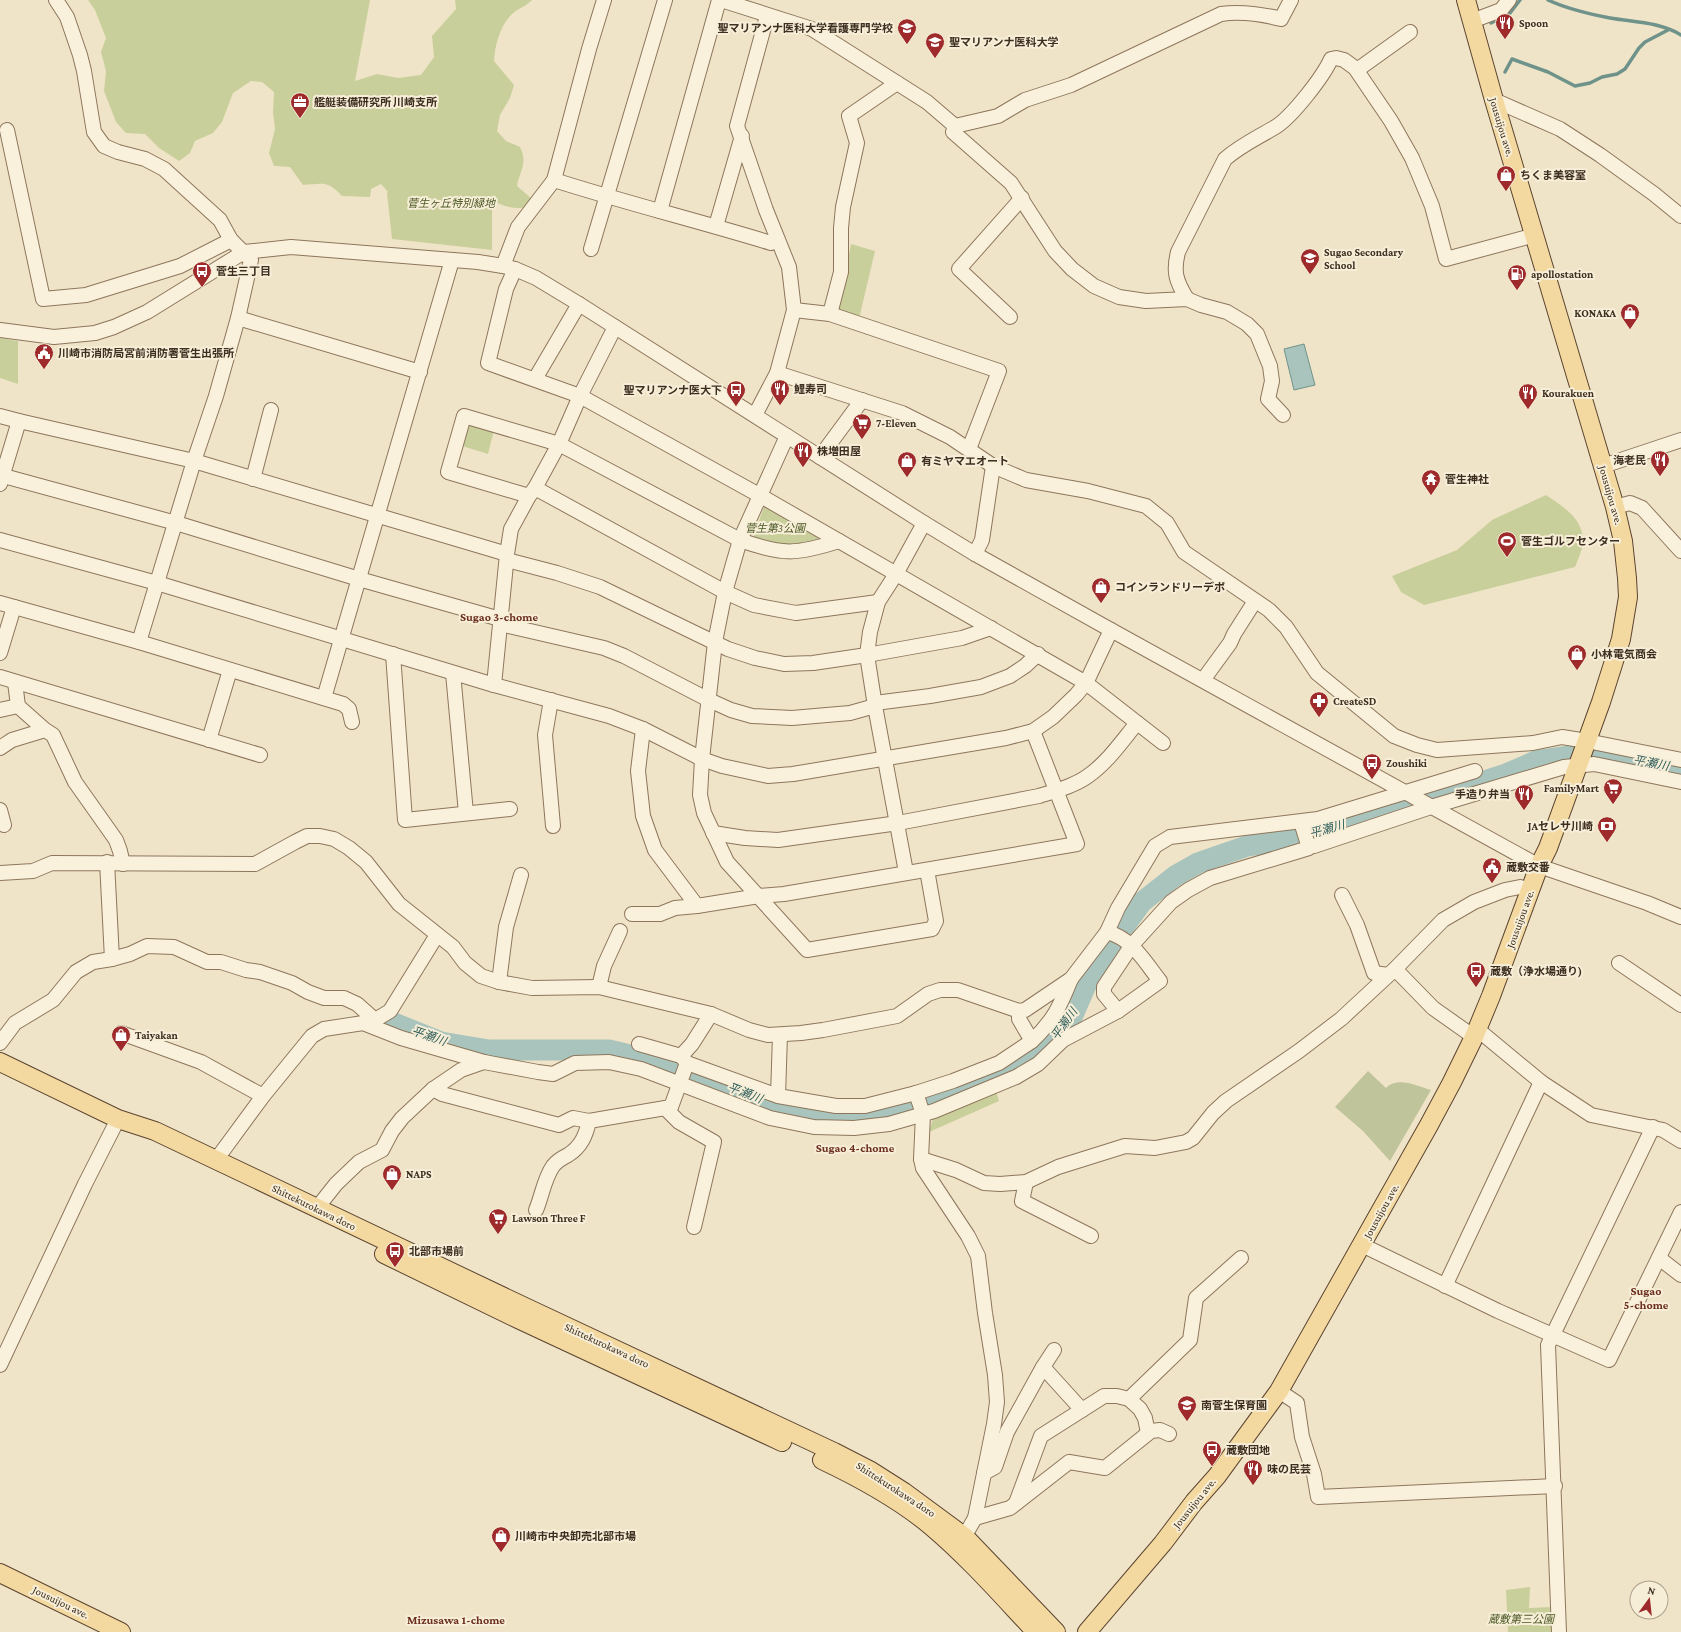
<svg xmlns="http://www.w3.org/2000/svg" width="1681" height="1632" font-family="'Crimson Pro','Noto Sans JP',serif">
<rect width="100%" height="100%" fill="#f0e4c8"/>
<g fill="#c9cf9b">
<path d="M88,0H370L355,81L377,74L398,78L421,75L434,57L432,36L456,9L455,0H532C527,5 522,7 516,11C501,21 495,44 494,61L514,85L510,98L500,115L497,131L506,141L520,147C528,163 520,170 517,186L531,198L529,206C517,211 502,206 492,200V250L392,239L387,193L388,192L381,184L371,189L370,197L342,196C327,180 323,184 303,185L290,167L274,166L269,153L275,129L273,113L274,92L262,82L251,81L233,93L222,122L213,133L195,141L190,153L179,161L159,148L145,134L126,133L116,122L104,91L106,71L101,52L106,38L95,10Z"/>
<polygon points="851,244 875,251 859,319 840,313 839,308"/>
<polygon points="0,338 18,341 18,384 0,378"/>
<polygon points="472,424 494,430 488,454 462,446 467,428"/>
<path d="M1546,495C1563,507 1584,518 1583,543C1582,550 1578,560 1575,567L1424,605L1401,592L1392,576L1457,550L1492,520Z"/>
<polygon points="769,506 823,537 822,542 789,548 754,540 754,534 764,507"/>
<polygon points="996,1091 999,1101 929,1132 934,1115"/>
<polygon points="1530,1587 1529,1608 1552,1607 1552,1632 1508,1632 1506,1590"/>
</g>
<path fill="#bfc49a" d="M1368,1071L1386,1088C1398,1076 1417,1086 1431,1090L1390,1161L1363,1131L1335,1107Z"/>
<polygon fill="#a9c4bc" stroke="#6f938a" points="1304,344 1315,385 1294,390 1284,349"/>
<g fill="none" stroke-linecap="round" stroke-linejoin="round">
<g stroke="#6f938a" stroke-width="3.5">
<path d="M1548,0C1567,9 1589,14 1610,18C1633,22 1661,22 1681,35"/>
<polyline points="1491,23 1510,13 1520,0"/>
<polyline points="1505,72 1512,59 1548,72 1575,86 1590,83 1602,77 1617,74 1625,69 1639,48 1645,42 1668,30"/>
</g>
<polyline stroke="#a9c4bc" stroke-width="21" points="389,1021 441,1042 489,1050 609,1050 668,1064 780,1106 835,1116 891,1112 997,1074 1037,1054 1057,1038 1073,1015 1087,983 1114,941 1142,902 1175,876 1198,863 1247,846 1286,840 1390,812 1506,774 1536,761 1576,755 1599,754 1681,769"/>
<defs>
<g id="minor">
<polyline points="56,0 67,17 80,55 84,71 94,132 104,146 118,152 145,159 164,169 220,220 231,240 251,260 238,318 216,396 194,461 139,642"/>
<polyline points="721,0 812,29 927,102 955,126"/>
<polyline points="1472,21 1501,10 1509,0"/>
<polyline points="1357,70 1410,32"/>
<polyline points="1494,100 1560,129 1600,155 1654,194 1681,216"/>
<polyline points="955,126 953,132 1011,183 1055,251 1072,269 1094,286 1119,297 1146,301 1187,299 1201,305 1227,312 1247,324 1257,334 1270,366 1272,381 1268,399 1283,415"/>
<path d="M955,126L998,116L1025,100L1071,85L1221,14C1241,11 1261,14 1281,19L1291,0"/>
<polyline points="7,130 43,299 86,295 180,266 231,240"/>
<path d="M554,180C626,203 699,221 771,243L777,240"/>
<polyline points="660,211 719,0"/>
<polyline points="716,226 742,136"/>
<polyline points="591,249 665,0"/>
<polyline points="503,266 518,227 554,180 589,49 604,0"/>
<polyline points="515,269 506,289 488,363 580,396 759,495 1086,683 1163,743"/>
<path d="M1187,299C1176,281 1173,272 1178,252L1225,159C1241,145 1259,137 1277,126C1293,115 1323,77 1331,59L1336,58L1344,60L1355,68L1391,121L1412,158L1432,206L1446,259L1535,235"/>
<polyline points="794,310 830,314 999,371 969,449"/>
<polyline points="830,314 841,272 841,228 843,207 857,143 849,116 897,83"/>
<polyline points="1010,317 959,269 1022,198"/>
<polyline points="238,318 420,372"/>
<polyline points="0,330 54,337 95,333 114,327 147,312 244,252 291,247 478,262 503,266 515,269 536,278 579,304 924,523 975,554 1111,630 1539,866 1647,903 1681,917"/>
<polyline points="777,373 902,413 950,437 993,466 1026,480 1088,491 1146,506 1167,523 1184,552 1269,610 1286,627 1317,673 1394,736 1417,745 1437,750 1533,743 1562,737 1587,741 1681,760"/>
<polyline points="535,379 579,304"/>
<polyline points="755,415 777,373 794,310 789,267 766,210 737,126 767,16"/>
<polyline points="0,416 19,421 194,461 507,554"/>
<polyline points="787,436 740,540 725,592 715,642 702,759 700,795 704,813 727,862 807,950 932,929 936,921 927,870"/>
<polyline points="820,457 862,400"/>
<polyline points="1603,466 1681,440"/>
<polyline points="0,475 176,523 359,579 500,619"/>
<polyline points="253,479 271,410"/>
<polyline points="0,484 19,421"/>
<polyline points="535,488 725,592 754,605 796,613 878,602"/>
<path d="M529,496L448,472L464,416L559,444L740,540C782,555 796,555 839,541"/>
<polyline points="1615,507 1630,503 1642,508 1681,551"/>
<polyline points="0,540 157,583 494,685 609,716 643,729 702,759 722,766 768,776 793,774 1006,738 1033,731 1053,717 1076,695 1086,683 1111,630"/>
<polyline points="975,554 982,540 993,466"/>
<polyline points="507,560 557,573 600,587 728,649 755,658 784,664 813,663 867,655 962,638 991,628"/>
<polyline points="0,603 139,642 343,704 349,709 352,722"/>
<polyline points="500,624 604,648 624,656 709,700 731,710 752,716 792,718 850,713 875,706"/>
<polyline points="0,653 14,607"/>
<polyline points="393,654 405,820 510,809"/>
<polyline points="453,673 466,813"/>
<polyline points="0,677 260,755"/>
<polyline points="1203,680 1230,643 1234,634 1255,601"/>
<polyline points="15,682 18,706 45,730 53,735 75,782 116,840 120,851 123,864"/>
<polyline points="494,685 507,554 511,529 529,496 535,488 559,444 580,396 615,327"/>
<polyline points="324,698 452,260"/>
<polyline points="551,700 545,735 553,826"/>
<polyline points="875,703 930,696 981,687 1010,676 1025,666 1038,654"/>
<polyline points="0,710 18,706"/>
<polyline points="643,729 638,771 643,816 655,850 697,906"/>
<polyline points="209,740 230,670"/>
<polyline points="0,748 12,740 45,730"/>
<polyline points="0,810 4,825"/>
<path d="M713,833L745,838L778,840L898,823L1039,796C1055,791 1074,786 1088,776C1108,762 1122,741 1137,723"/>
<polyline points="1314,846 1431,807 1564,767 1594,764 1681,782"/>
<polyline points="107,862 112,959"/>
<polyline points="906,872 875,706 867,655 870,632 878,602 896,574 924,523"/>
<polyline points="0,873 33,871 52,863 255,864 295,842 307,836 320,836 334,839 349,848 366,862 399,904 453,947 465,963 481,976 499,982 532,988 599,987 711,1014 749,1030 768,1035 801,1033 823,1030 897,1016 928,994 940,990 958,990 1019,1011 1025,1010 1071,979 1107,932 1118,908 1155,846 1170,837 1318,819 1475,771"/>
<polyline points="1342,895 1357,925 1374,973 1388,975"/>
<polyline points="632,914 660,914 675,908 697,906 759,896 784,894 1077,844 1033,731"/>
<polyline points="1619,963 1681,1005"/>
<polyline points="1395,969 1433,1008 1474,1037"/>
<polyline points="499,982 506,927 521,875"/>
<polyline points="599,987 604,966 620,931"/>
<polyline points="1118,1011 1104,994 1104,987 1132,945 1171,902 1188,890 1210,878 1309,848 1301,822"/>
<path d="M363,1023L401,1038L484,1062L538,1072L553,1074L575,1063L609,1062L641,1069L770,1118L814,1127L854,1128L889,1124L934,1111L1016,1077L1038,1064L1063,1040L1118,1011L1160,981C1144,961 1133,939 1107,932"/>
<polyline points="1477,1029 1541,1082"/>
<polyline points="121,1033 201,1062 263,1096"/>
<path d="M1032,1041C1054,1020 1060,1006 1071,979"/>
<polyline points="0,1043 15,1023 53,1000 76,972 93,962 112,959 130,954 147,946 174,947 207,962 221,962 246,970 260,972 292,983 308,992 324,998 344,998 357,1004 375,1020"/>
<polyline points="639,1044 681,1056 687,1063 778,1096 836,1106 865,1106 916,1093 953,1081 999,1063 1032,1041 1019,1019 1019,1011"/>
<polyline points="681,1056 692,1044 711,1014"/>
<polyline points="433,1089 442,1094 559,1125 573,1118 589,1121"/>
<polyline points="916,1093 923,1114 921,1159 923,1168 968,1236 978,1256 985,1313 995,1375 997,1402 994,1424 975,1518 960,1544"/>
<polyline points="778,1096 780,1035"/>
<polyline points="666,1109 679,1122 714,1142 694,1227"/>
<polyline points="921,1159 956,1170 984,1183 1000,1184 1026,1182 1058,1167 1125,1146 1155,1148 1186,1142 1193,1138 1213,1113 1226,1101 1299,1051 1341,1019 1395,969 1443,920 1474,902 1505,890 1520,887 1530,890"/>
<polyline points="216,1160 263,1096 312,1036 324,1029 363,1023 375,1020 390,1011 437,935"/>
<polyline points="1026,1182 1022,1201 1091,1236"/>
<polyline points="317,1208 336,1184 359,1162 382,1150 392,1131 402,1118 433,1089 461,1070 484,1062"/>
<path d="M536,1210C542,1196 544,1179 553,1166C557,1161 562,1158 568,1155C581,1147 586,1135 589,1121L671,1107L687,1063"/>
<polyline points="1362,1245 1498,1311 1609,1360 1681,1212"/>
<polyline points="1659,1258 1681,1275"/>
<polyline points="1445,1286 1541,1082 1591,1115 1663,1130 1681,1141"/>
<polyline points="0,1365 85,1184 118,1119"/>
<polyline points="1043,1367 1082,1410"/>
<polyline points="1279,1391 1297,1403 1302,1437 1314,1474 1318,1497 1555,1486"/>
<polyline points="1129,1399 1190,1340 1196,1298 1241,1258"/>
<polyline points="984,1473 995,1467 1007,1432 1043,1367 1054,1350"/>
<polyline points="1016,1503 1041,1436 1104,1396 1117,1396 1129,1399 1140,1409 1145,1418 1148,1433"/>
<polyline points="975,1518 1010,1508 1069,1462 1105,1468 1151,1431 1160,1430 1169,1434"/>
<polyline points="1559,1632 1548,1345 1653,1127"/>
</g>
<g id="major">
<polyline points="0,1062 118,1119 155,1131 216,1160 527,1308 834,1452 871,1471 904,1492 965,1537 1056,1632"/>
<polyline points="384,1254 520,1320 782,1442"/>
<path d="M822,1460C858,1477 901,1501 931,1526C969,1558 1002,1596 1036,1632"/>
<polyline points="0,1573 121,1632"/>
<polyline points="1087,1632 1163,1543 1194,1502 1217,1476 1279,1391 1429,1125 1452,1082 1474,1037 1491,996 1539,866 1548,848 1601,702 1621,639 1628,597 1627,578 1623,541 1615,507 1494,100 1466,0"/>
</g>
</defs>
<use href="#minor" stroke="#8d765c" stroke-width="16"/>
<use href="#major" stroke="#5b4430" stroke-width="20"/>
<use href="#minor" stroke="#faf1dc" stroke-width="14"/>
<use href="#major" stroke="#f3d9a0" stroke-width="18"/>
</g>
<defs>
<symbol id="restaurant-pin" viewBox="-11 -11 22 30"><path d="M0 17L-7.5 6A9.5 9.5 0 1 1 7.5 6Z" fill="#9e2a2b" stroke="#f7eed8"/><path d="M-5-6h1v4h1v-4h1v4h1v-4h1v5L-1.5 .5V6h-2V.5L-5-1ZM5-6V6H3V1.5H1.5Q1.5-4 5-6Z" fill="#fff"/></symbol>
<symbol id="school-pin" viewBox="-11 -11 22 30"><path d="M0 17L-7.5 6A9.5 9.5 0 1 1 7.5 6Z" fill="#9e2a2b" stroke="#f7eed8"/><path d="M0-5L7-2L0 1L-7-2ZM-4 1L0 2.5L4 1V4Q0 6-4 4Z" fill="#fff"/></symbol>
<symbol id="university-pin" viewBox="-11 -11 22 30"><path d="M0 17L-7.5 6A9.5 9.5 0 1 1 7.5 6Z" fill="#9e2a2b" stroke="#f7eed8"/><path d="M0-5L7-2L0 1L-7-2ZM-4 1L0 2.5L4 1V4Q0 6-4 4Z" fill="#fff"/></symbol>
<symbol id="office-pin" viewBox="-11 -11 22 30"><path d="M0 17L-7.5 6A9.5 9.5 0 1 1 7.5 6Z" fill="#9e2a2b" stroke="#f7eed8"/><path d="M-6-3h4V-5.5h4V-3h4V5H-6ZM-1-4.5V-3h2v-1.5ZM-6 0V1H6V0Z" fill="#fff"/></symbol>
<symbol id="shop-pin" viewBox="-11 -11 22 30"><path d="M0 17L-7.5 6A9.5 9.5 0 1 1 7.5 6Z" fill="#9e2a2b" stroke="#f7eed8"/><path d="M-5-2.5h2.3a2.7 3.5 0 0 1 5.4 0H5L5.5 6h-11ZM-1.5-2.5h3a1.5 2.3 0 0 0-3 0Z" fill="#fff"/></symbol>
<symbol id="bus-pin" viewBox="-11 -11 22 30"><path d="M0 17L-7.5 6A9.5 9.5 0 1 1 7.5 6Z" fill="#9e2a2b" stroke="#f7eed8"/><path d="M-5-6H5V4H4V6H2V4H-2V6H-4V4H-5ZM-3.5-4V0h7V-4ZM-3.5 1.2v1.5H-2V1.2ZM2 1.2v1.5H3.5V1.2Z" fill="#fff"/></symbol>
<symbol id="fuel-pin" viewBox="-11 -11 22 30"><path d="M0 17L-7.5 6A9.5 9.5 0 1 1 7.5 6Z" fill="#9e2a2b" stroke="#f7eed8"/><path d="M-5.5-6h7V0h2V4h1.3V-2.5L3-4.5l.8-.8L6-3V5H2.5V1h-1V6h-7ZM-4.2-4.7v3.2H.2V-4.7Z" fill="#fff"/></symbol>
<symbol id="civic-pin" viewBox="-11 -11 22 30"><path d="M0 17L-7.5 6A9.5 9.5 0 1 1 7.5 6Z" fill="#9e2a2b" stroke="#f7eed8"/><path d="M-.6-6.5H3V-4.5H.6V-3L4-1V1h2V6H-6V1h2V-1L-.6-3ZM-1.2 2.5V6h2.4V2.5Z" fill="#fff"/></symbol>
<symbol id="supermarket-pin" viewBox="-11 -11 22 30"><path d="M0 17L-7.5 6A9.5 9.5 0 1 1 7.5 6Z" fill="#9e2a2b" stroke="#f7eed8"/><path d="M-6-5.5h2.5l.6 2H6L4.5 2H-2.5L-4.4-4H-6ZM-1.5 3.2a1.3 1.3 0 1 0 .1 0ZM3 3.2a1.3 1.3 0 1 0 .1 0Z" fill="#fff"/></symbol>
<symbol id="temple-pin" viewBox="-11 -11 22 30"><path d="M0 17L-7.5 6A9.5 9.5 0 1 1 7.5 6Z" fill="#9e2a2b" stroke="#f7eed8"/><path d="M0-6L5-2H3V0L6.5 2.5H4V6H1.5V3h-3V6H-4V2.5H-6.5L-3 0V-2H-5Z" fill="#fff"/></symbol>
<symbol id="stadium-pin" viewBox="-11 -11 22 30"><path d="M0 17L-7.5 6A9.5 9.5 0 1 1 7.5 6Z" fill="#9e2a2b" stroke="#f7eed8"/><path d="M0-5a6.5 5 0 1 0 0 10a6.5 5 0 1 0 0-10ZM-3.5-1.8h7v3.6h-7Z" fill="#fff"/></symbol>
<symbol id="pharmacy-pin" viewBox="-11 -11 22 30"><path d="M0 17L-7.5 6A9.5 9.5 0 1 1 7.5 6Z" fill="#9e2a2b" stroke="#f7eed8"/><path d="M-2-6h4v4h4v4h-4v4h-4v-4h-4v-4h4Z" fill="#fff"/></symbol>
<symbol id="bank-pin" viewBox="-11 -11 22 30"><path d="M0 17L-7.5 6A9.5 9.5 0 1 1 7.5 6Z" fill="#9e2a2b" stroke="#f7eed8"/><path d="M-6-4H6V4H-6ZM0-2.3a2.3 2.3 0 1 0 0 4.6a2.3 2.3 0 1 0 0-4.6Z" fill="#fff"/></symbol>
</defs>
<g fill-rule="evenodd">
<use href="#restaurant-pin" x="1494" y="12" width="22" height="30"/>
<use href="#school-pin" x="896" y="17" width="22" height="30"/>
<use href="#university-pin" x="924" y="31" width="22" height="30"/>
<use href="#office-pin" x="289" y="91" width="22" height="30"/>
<use href="#shop-pin" x="1495" y="164" width="22" height="30"/>
<use href="#school-pin" x="1299" y="247" width="22" height="30"/>
<use href="#bus-pin" x="191" y="260" width="22" height="30"/>
<use href="#fuel-pin" x="1506" y="263" width="22" height="30"/>
<use href="#shop-pin" x="1619" y="302" width="22" height="30"/>
<use href="#civic-pin" x="33" y="342" width="22" height="30"/>
<use href="#restaurant-pin" x="769" y="378" width="22" height="30"/>
<use href="#bus-pin" x="725" y="379" width="22" height="30"/>
<use href="#restaurant-pin" x="1517" y="382" width="22" height="30"/>
<use href="#supermarket-pin" x="851" y="412" width="22" height="30"/>
<use href="#restaurant-pin" x="792" y="440" width="22" height="30"/>
<use href="#restaurant-pin" x="1649" y="449" width="22" height="30"/>
<use href="#shop-pin" x="896" y="450" width="22" height="30"/>
<use href="#temple-pin" x="1420" y="468" width="22" height="30"/>
<use href="#stadium-pin" x="1496" y="530" width="22" height="30"/>
<use href="#shop-pin" x="1090" y="576" width="22" height="30"/>
<use href="#shop-pin" x="1566" y="643" width="22" height="30"/>
<use href="#pharmacy-pin" x="1308" y="690" width="22" height="30"/>
<use href="#bus-pin" x="1361" y="752" width="22" height="30"/>
<use href="#supermarket-pin" x="1602" y="777" width="22" height="30"/>
<use href="#restaurant-pin" x="1513" y="783" width="22" height="30"/>
<use href="#bank-pin" x="1596" y="815" width="22" height="30"/>
<use href="#civic-pin" x="1481" y="856" width="22" height="30"/>
<use href="#bus-pin" x="1465" y="960" width="22" height="30"/>
<use href="#shop-pin" x="110" y="1024" width="22" height="30"/>
<use href="#shop-pin" x="381" y="1163" width="22" height="30"/>
<use href="#supermarket-pin" x="487" y="1207" width="22" height="30"/>
<use href="#bus-pin" x="384" y="1240" width="22" height="30"/>
<use href="#school-pin" x="1176" y="1394" width="22" height="30"/>
<use href="#bus-pin" x="1201" y="1439" width="22" height="30"/>
<use href="#restaurant-pin" x="1242" y="1458" width="22" height="30"/>
<use href="#shop-pin" x="490" y="1525" width="22" height="30"/>
</g>
<g text-anchor="middle" dominant-baseline="central" stroke-width="4" stroke-linejoin="round" paint-order="stroke">
<g font-size="11" font-weight="bold" fill="#3d2e20" stroke="#f7eed8" text-anchor="start">
<text x="1519" y="23">Spoon</text>
<text x="893" y="28" text-anchor="end">聖マリアンナ医科大学看護専門学校</text>
<text x="949" y="42">聖マリアンナ医科大学</text>
<text x="314" y="102">艦艇装備研究所 川崎支所</text>
<text x="1520" y="175">ちくま美容室</text>
<text x="1324" y="252">Sugao Secondary<tspan x="1324" dy="13">School</tspan></text>
<text x="216" y="271">菅生三丁目</text>
<text x="1531" y="274">apollostation</text>
<text x="1616" y="313" text-anchor="end">KONAKA</text>
<text x="58" y="353">川崎市消防局宮前消防署菅生出張所</text>
<text x="794" y="389">鯉寿司</text>
<text x="722" y="390" text-anchor="end">聖マリアンナ医大下</text>
<text x="1542" y="393">Kourakuen</text>
<text x="876" y="423">7-Eleven</text>
<text x="817" y="451">株増田屋</text>
<text x="1646" y="460" text-anchor="end">海老民</text>
<text x="921" y="461">有ミヤマエオート</text>
<text x="1445" y="479">菅生神社</text>
<text x="1521" y="541">菅生ゴルフセンター</text>
<text x="1115" y="587">コインランドリーデポ</text>
<text x="1591" y="654">小林電気商会</text>
<text x="1333" y="701">CreateSD</text>
<text x="1386" y="763">Zoushiki</text>
<text x="1599" y="788" text-anchor="end">FamilyMart</text>
<text x="1510" y="794" text-anchor="end">手造り弁当</text>
<text x="1593" y="826" text-anchor="end">JAセレサ川崎</text>
<text x="1506" y="867">蔵敷交番</text>
<text x="1490" y="971">蔵敷（浄水場通り)</text>
<text x="135" y="1035">Taiyakan</text>
<text x="406" y="1174">NAPS</text>
<text x="512" y="1218">Lawson Three F</text>
<text x="409" y="1251">北部市場前</text>
<text x="1201" y="1405">南菅生保育園</text>
<text x="1226" y="1450">蔵敷団地</text>
<text x="1267" y="1469">味の民芸</text>
<text x="515" y="1536">川崎市中央卸売北部市場</text>
</g>
<g font-size="11" fill="#3d2e20" stroke="#f7eed8">
<text transform="translate(1502 127) rotate(73)">Jousuijou ave.</text>
<text transform="translate(1611 495) rotate(74)">Jousuijou ave.</text>
<text transform="translate(1520 919) rotate(-70)">Jousuijou ave.</text>
<text transform="translate(314 1207) rotate(26)">Shittekurokawa doro</text>
<text transform="translate(1381 1211) rotate(-61)">Jousuijou ave.</text>
<text transform="translate(607 1345) rotate(25)">Shittekurokawa doro</text>
<text transform="translate(896 1489) rotate(33)">Shittekurokawa doro</text>
<text transform="translate(1194 1503) rotate(-51)">Jousuijou ave.</text>
<text transform="translate(61 1602) rotate(26)">Jousuijou ave.</text>
</g>
<g font-size="11" font-style="italic" fill="#4d5a26" stroke="#f7eed8">
<text x="451" y="203">菅生ヶ丘特別緑地</text>
<text x="775" y="528">菅生第3公園</text>
<text x="1521" y="1619">蔵敷第三公園</text>
</g>
<g font-size="12" font-weight="bold" fill="#6b2e1e" stroke="#f7eed8">
<text x="499" y="617">Sugao 3-chome</text>
<text x="855" y="1148">Sugao 4-chome</text>
<text x="1646" y="1291">Sugao<tspan x="1646" dy="14">5-chome</tspan></text>
<text x="456" y="1620">Mizusawa 1-chome</text>
</g>
<g font-size="12" font-style="italic" fill="#2f5d5a" stroke="#f7eed8">
<text transform="translate(1651 763) rotate(11)">平瀬川</text>
<text transform="translate(1327 829) rotate(-15)">平瀬川</text>
<text transform="translate(1064 1024) rotate(-54)">平瀬川</text>
<text transform="translate(429 1036) rotate(19)">平瀬川</text>
<text transform="translate(745 1093) rotate(21)">平瀬川</text>
</g>
</g>
<g transform="translate(1649 1600) rotate(15)"><circle r="19" fill="#f7eed8" stroke="#ada18e"/>
<path d="M0-3L7 15L0 10L-7 15Z" fill="#9e2a2b"/>
<text y="-6" font-size="11" font-weight="bold" text-anchor="middle" fill="#3d2e20">N</text>
</g>
</svg>
